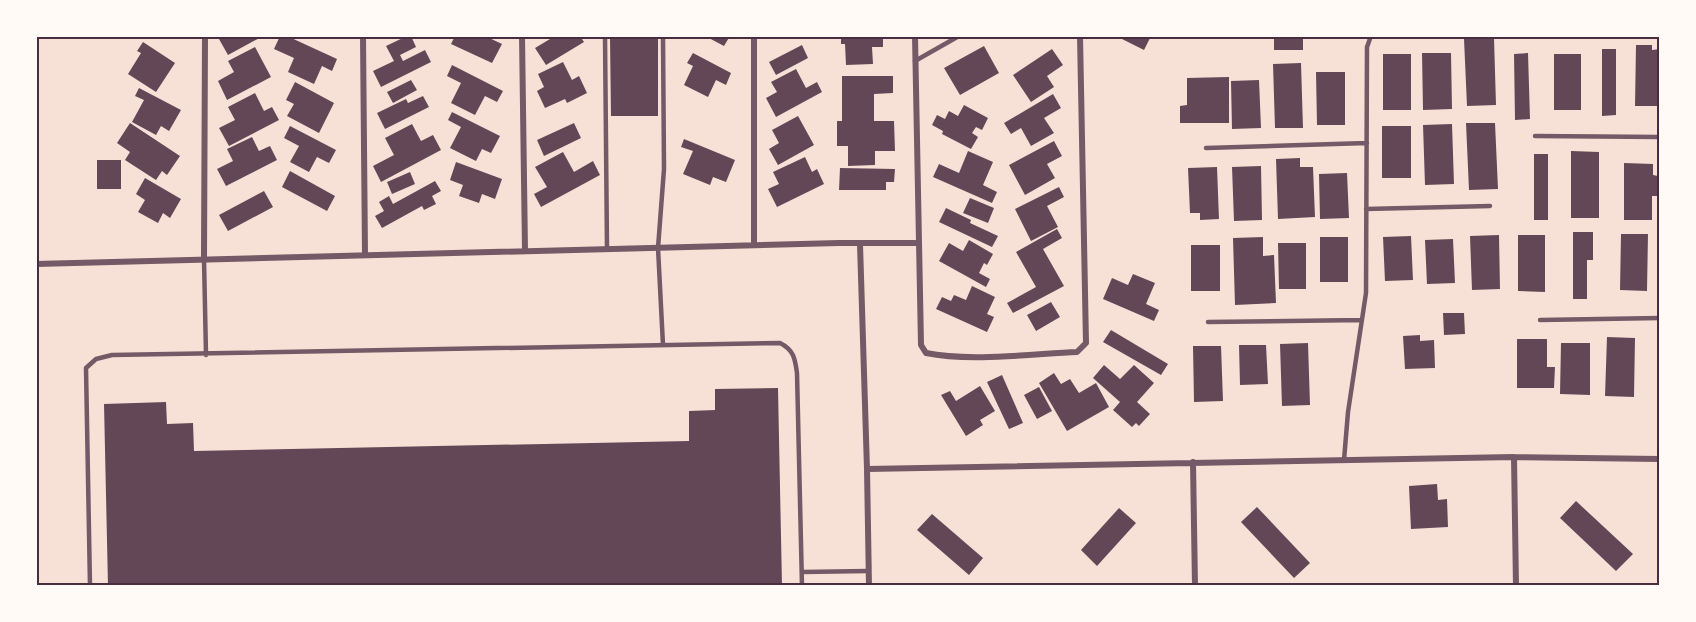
<svg xmlns="http://www.w3.org/2000/svg" width="1696" height="622" font-family="Ubuntu,sans-serif">
<style>
.building{fill:#644757}
.lines{fill:none;stroke-linecap:round;stroke-linejoin:round}
.service{stroke:#755966;stroke-width:4.5}
.minor{stroke:#755966;stroke-width:6}
.neatline{fill:none;stroke:#4a2c40;stroke-width:2}
</style>
<rect width="100%" height="100%" fill="#f7e1d7"/>
<path class="building" d="M224,36H263L228,55L219,39Z
M280,36H287L337,59L332,71L322,66L314,84L288,72L294,58L274,49Z
M407,36H411L416,47L400,55L403,61L425,50L431,62L381,87L373,71L394,61L386,46Z
M455,36H485L502,44L492,63L451,44Z
M555,36H564L565,38L569,36H580L584,42L546,65L535,48Z
M610,36H658V116H611Z
M705,36H730L724,46Z
M841,36H892V39H883V47H872L873,64L846,65L845,44H841Z
M1116,36H1147L1150,38L1144,50Z
M1274,36H1303V50H1274Z
M1494,38L1496,105L1467,106L1464,39Z
M143,42L175,63L156,92L128,74L141,53L137,51Z
M802,45L808,58L776,75L769,62Z
M1636,45H1652V50L1660,49V106H1635Z
M984,46L999,73L960,95L944,68Z
M255,47L271,77L227,100L218,81L234,72L228,61Z
M1052,49L1063,65L1047,76L1054,87L1031,102L1013,75Z
M1602,49H1616V115L1602,116Z
M693,53L731,73L726,85L716,80L708,97L684,85L693,66L687,63Z
M1422,53H1451L1452,109L1423,110Z
M1528,53L1530,119L1515,120L1514,54Z
M1383,54H1411V110H1383Z
M1554,54H1581V110H1554Z
M563,62L572,80L579,76L587,93L567,103L565,99L545,108L537,91L544,87L538,74Z
M1301,63L1303,128H1275L1273,64Z
M452,65L503,91L497,102L485,96L475,115L451,103L461,83L447,76Z
M796,69L806,88L817,82L822,92L776,117L766,98L777,92L771,82Z
M1316,72H1345V125H1317Z
M842,76H893V93L874,94V121H894L895,151H875V165L848,166V146H837V121H842Z
M1229,77V123H1180V106L1187,105V78Z
M411,80L417,90L393,103L387,92Z
M1259,80L1261,128L1232,129L1231,81Z
M295,82L334,103L319,133L287,116L294,104L286,100Z
M139,88L181,110L169,131L161,126L156,135L132,122L144,100L135,96Z
M255,93L264,111L272,107L279,120L229,146L219,128L235,120L228,107Z
M1053,94L1061,108L1044,118L1054,133L1031,146L1021,128L1011,134L1004,123Z
M423,96L429,107L385,129L377,113L406,99L408,103Z
M964,105L988,118L982,130L976,127L972,133L978,137L971,149L942,134L943,131L932,125L937,115L945,119L949,111L958,116Z
M452,112L500,136L491,153L482,149L476,161L450,148L461,127L448,120Z
M798,116L814,145L778,165L769,149L779,143L772,130Z
M130,123L180,156L167,175L162,171L156,180L125,160L130,152L117,143Z
M574,123L581,138L544,156L537,140Z
M1466,123H1495L1498,189L1469,190Z
M412,124L421,141L433,135L441,150L381,182L373,166L394,155L385,138Z
M1452,124L1454,184L1425,185L1423,125Z
M290,126L336,150L329,163L317,157L309,172L290,162L299,146L284,138Z
M1382,126H1411V178H1382Z
M252,137L259,151L270,146L277,160L226,186L217,169L233,161L227,149Z
M684,139L735,160L726,182L713,177L710,185L683,174L693,151L681,147Z
M1054,141L1062,156L1047,164L1055,178L1025,195L1009,165Z
M968,151L993,162L983,185L997,192L992,203L933,177L939,164L959,173Z
M1571,151L1599,152V218H1571Z
M563,152L574,172L593,161L600,175L541,207L534,194L547,187L535,167Z
M1534,154H1548V220H1534Z
M805,157L812,172L817,169L824,184L777,207L768,189L779,184L773,172Z
M1300,158V167H1313L1315,217L1278,219L1276,159Z
M97,160H121V189H97Z
M456,162L502,179L495,199L482,194L479,203L459,196L463,185L450,180Z
M1624,163L1653,164V175L1658,176V196H1652V220H1624Z
M1261,166L1262,220L1234,221L1232,167Z
M1217,167L1219,219L1200,220V213H1190L1188,168Z
M840,168L895,169L894,182H886V190H839Z
M290,171L335,196L327,211L282,187Z
M410,172L415,184L392,194L387,182Z
M1347,173L1349,218L1320,219L1319,174Z
M145,178L181,199L170,218L163,213L158,223L138,212L145,200L136,194Z
M435,181L441,191L432,196L436,204L424,210L422,206L382,228L375,216L384,211L379,202L389,196L393,204Z
M1059,187L1064,197L1047,206L1058,227L1031,241L1015,209Z
M264,191L273,207L228,231L219,215Z
M970,198L994,208L988,223L963,213Z
M946,208L971,220L970,223L998,236L992,247L939,222Z
M1057,229L1062,238L1043,249L1064,286L1013,313L1007,303L1036,287L1016,252Z
M1573,232H1593V260H1587V299H1573Z
M1621,234H1648L1647,291L1620,290Z
M1499,235L1500,289L1472,290L1470,236Z
M1518,235H1545V292L1518,291Z
M1411,236L1413,280L1385,281L1383,237Z
M1263,237V256L1274,255L1276,303L1235,305L1233,238Z
M1320,237H1348V282H1320Z
M1453,239L1455,283L1427,284L1425,240Z
M969,240L993,254L987,265L984,263L979,273L990,279L986,287L939,261L949,243L963,251Z
M1278,243H1306V289H1279Z
M1191,245H1220V291H1191Z
M1133,274L1155,283L1146,304L1159,310L1154,321L1103,299L1112,278L1128,285Z
M972,286L995,297L987,314L994,317L987,332L936,309L942,297L951,301L954,295L966,300Z
M1051,302L1060,317L1036,331L1027,315Z
M1443,313H1464L1465,334L1444,335Z
M1111,330L1168,364L1161,375L1103,342Z
M1420,335V341L1434,340L1435,368L1405,369L1403,336Z
M1607,337L1635,338L1634,397L1605,396Z
M1517,339H1547V367H1555L1554,388H1517Z
M1308,343L1310,405L1282,406L1280,344Z
M1561,343H1590V395L1560,394Z
M1239,345H1266L1268,384L1240,385Z
M1193,346H1221L1223,401L1194,402Z
M1104,365L1120,379L1134,365L1154,383L1137,402L1150,414L1139,426L1136,423L1132,427L1113,410L1120,402L1093,378Z
M1054,373L1061,384L1070,379L1079,393L1096,383L1109,407L1067,431L1039,383Z
M1002,375L1023,423L1009,429L987,382Z
M980,386L995,411L980,420L983,425L966,436L941,395L950,391L956,401Z
M1039,387L1052,411L1037,419L1024,395Z
M778,388L782,586H108L104,404L166,402L167,424L193,423L194,451L689,441V411L715,410V389Z
M1437,484L1438,500L1447,499L1448,527L1411,529L1409,486Z
M1576,501L1633,554L1616,571L1560,518Z
M1257,507L1310,563L1294,578L1241,522Z
M1119,508L1136,523L1097,566L1081,550Z
M932,514L983,558L969,575L917,530Z"/>
<g class="lines">
<path class="service" d="M605,36L607,249
M663,36L664,169L658,248L663,345
M915,61L959,36
M1535,136L1660,137
M1206,148L1367,143
M1366,209L1490,206
M204,259L206,355
M1540,320L1660,318
M1208,322L1362,320
M1344,460L1348,412L1366,293L1367,47L1371,36
M802,572L868,571
M90,586L86,368L96,359L112,355L780,343C794,350 795,359 797,373L802,586"/>
<path class="minor" d="M363,36L365,255
M522,36L525,251
M754,36V245
M915,36L921,345L926,353C969,362 1032,354 1077,352L1086,343L1080,36
M860,244L867,469L869,586
M204,259L205,36
M36,264L839,243H918
M1514,457L1516,586
M1193,462L1195,586
M867,469L1514,457L1660,459"/>
</g>
<rect width="1696" height="622" fill="none" stroke="#fffaf5" stroke-width="75"/>
<rect x="38" y="38" width="1620" height="546" class="neatline"/>
</svg>
